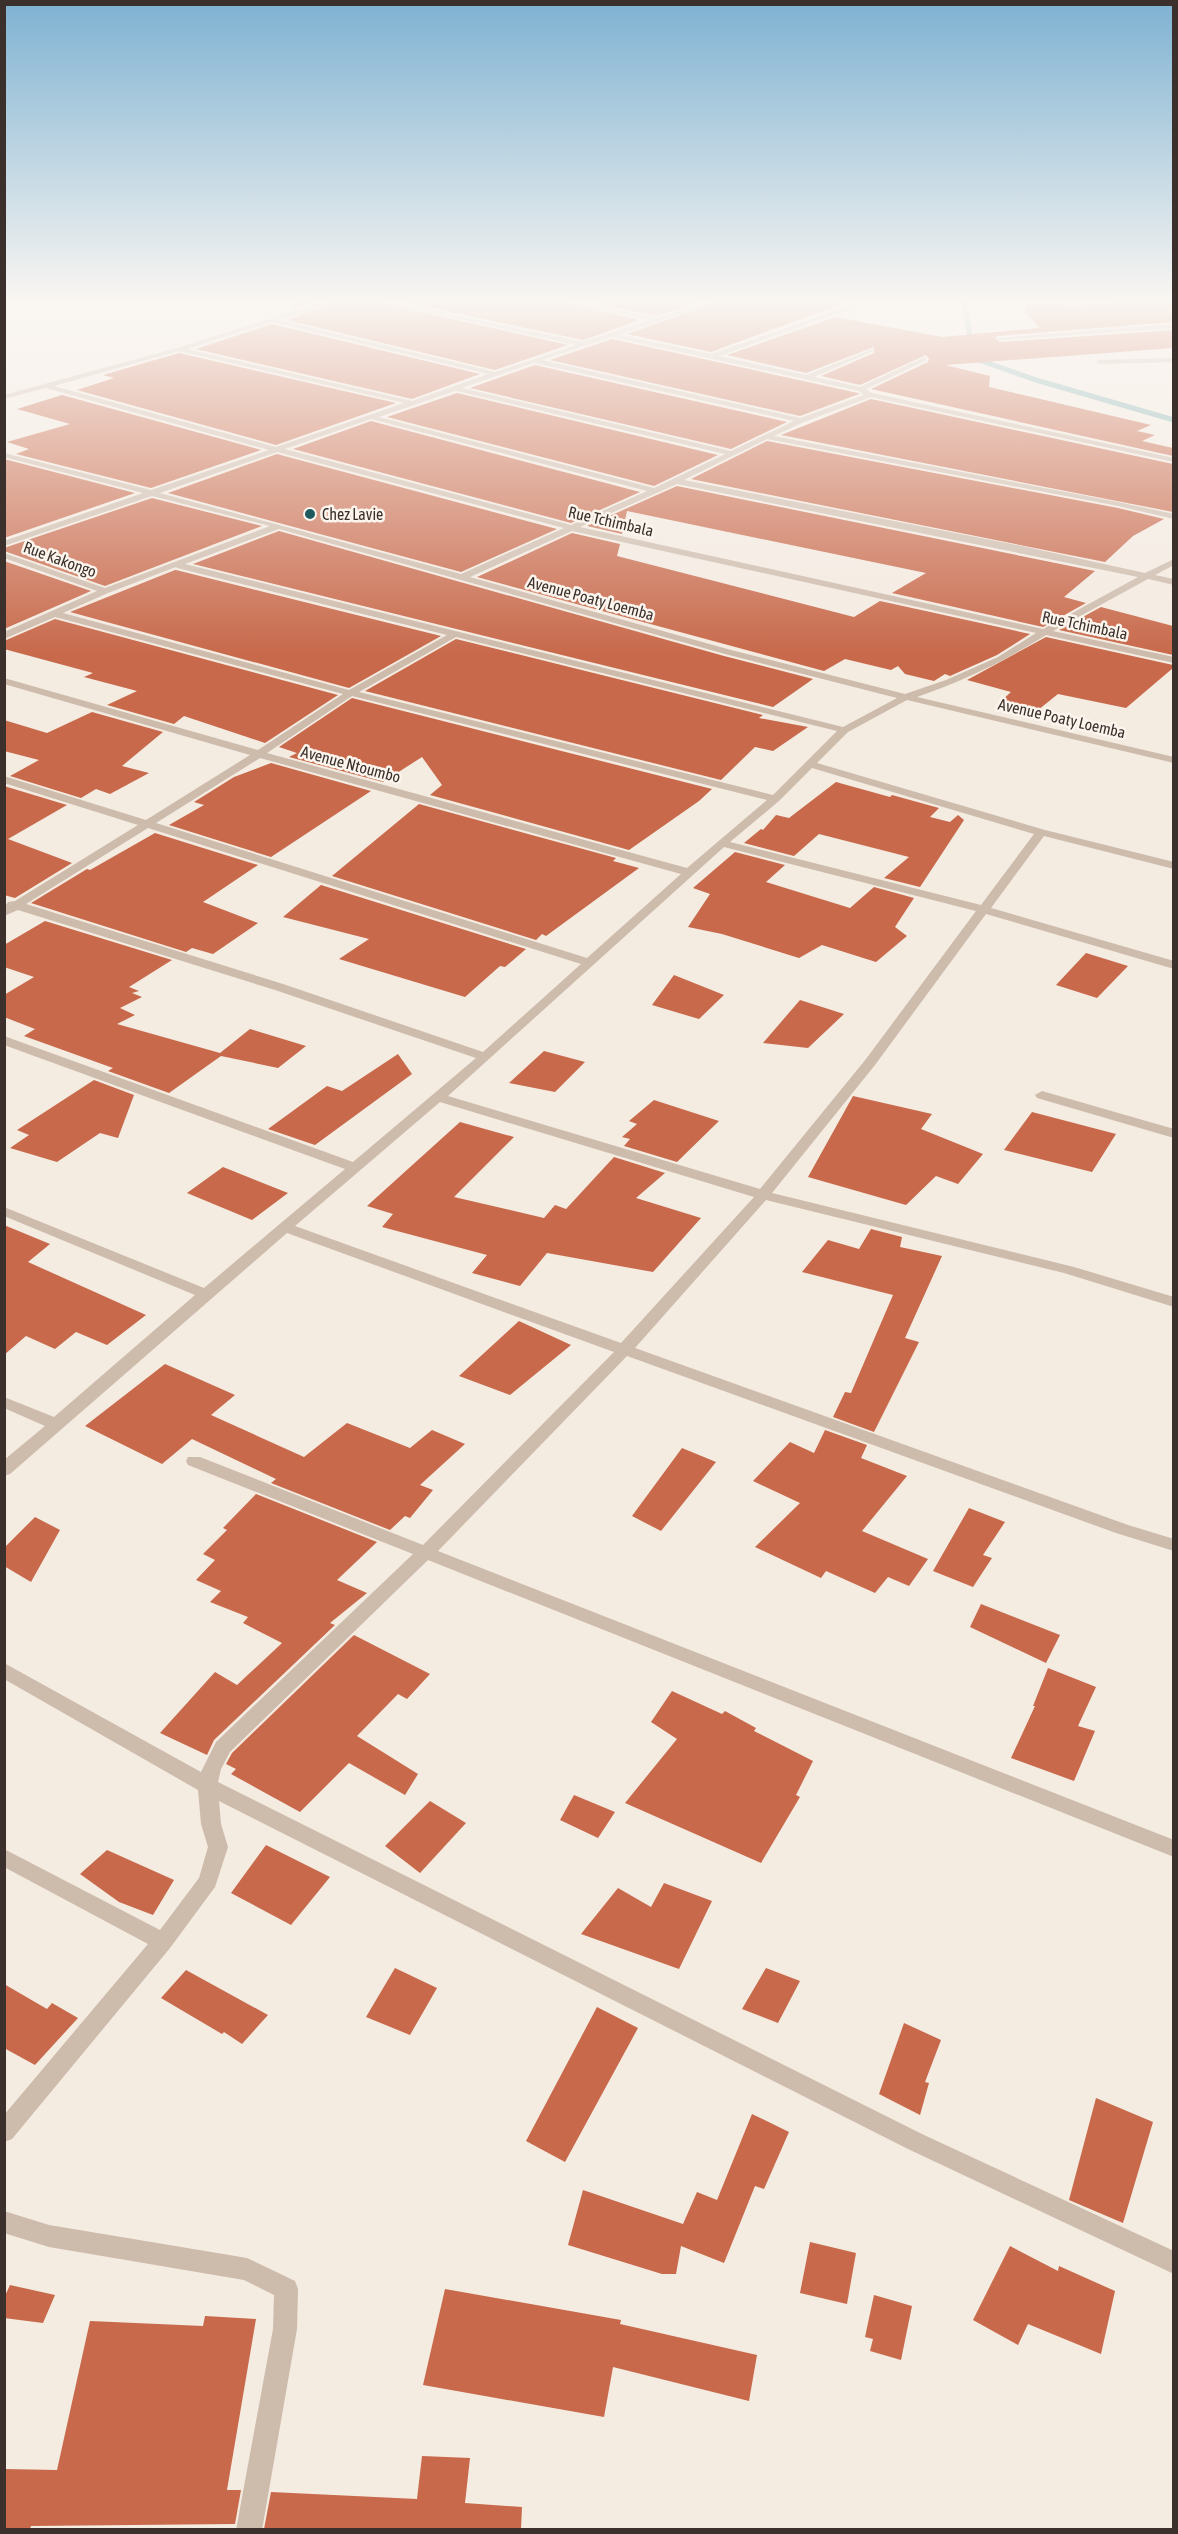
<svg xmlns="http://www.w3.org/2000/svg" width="1178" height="2534" font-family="'Asap Condensed',sans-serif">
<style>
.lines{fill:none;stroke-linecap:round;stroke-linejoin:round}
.stream{stroke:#7fb0b2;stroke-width:5}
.building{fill:#c8694b}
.street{fill:#cdbbac;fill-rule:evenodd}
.poi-dot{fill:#1f5a5e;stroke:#fbf5ee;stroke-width:2}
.labels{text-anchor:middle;stroke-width:5;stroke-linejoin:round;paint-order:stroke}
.far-poi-label{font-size:16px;fill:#3b302b;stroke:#fbf5ee;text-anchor:start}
.far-street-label{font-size:16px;fill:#3b302b;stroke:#fbf5ee}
</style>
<rect width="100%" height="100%" fill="#f4ebe1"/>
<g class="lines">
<path class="stream" d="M964,299L973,358L1036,380L1174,420"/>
</g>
<path class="building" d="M293,299H324L292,309Z
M344,299H364L568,345L495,370L287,320Z
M389,299H550L640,320L583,340Z
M575,299H707L656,316Z
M725,299H844L845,303L711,352L627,334Z
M1173,299V322L997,336L995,338L1000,342L1173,330V348L945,365L990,376L989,387L1151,425L1137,431L1155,435L1142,441L1173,448V456L871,389L928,362L929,359L926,355L860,385L821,376L874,353V347L806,373L727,355L835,317L942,337L1040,328L1024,310H1028L1023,304H1063L1066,307Z
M272,324L480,374L412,399L196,349Z
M612,339L858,393L859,394L800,416L550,360Z
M179,353L396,403L276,445L77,390L114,378L103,375Z
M535,365L787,422L731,449L470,388Z
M457,393L718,455L654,486L387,417Z
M62,395L261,450L151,488L16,454L29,449L7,442L70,424L17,409Z
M871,399L1173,464V512L781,435Z
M371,421L640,492L571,523L293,449Z
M767,441L1118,508L1164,519L1133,536L1105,562L691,479Z
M277,454L557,529L461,572L168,493Z
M4,459L135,493L4,538Z
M677,486L1095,571L1064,597L1086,603L1043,627L892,593L926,573L627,511L622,534L587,526Z
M152,498L262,526L105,586L4,551V548Z
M279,531L724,656L813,679L773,707L193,564Z
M572,533L620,544L617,556L854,617L880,601L1030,634L997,655L950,676L945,674L934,681L905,674L898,666L891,670L845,659L824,671L477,577Z
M4,561L91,591L4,629Z
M175,570H176L441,636L349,688L70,612Z
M1101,607L1173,626V655L1059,630Z
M55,619L338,695L265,743L184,716L174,724L107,705L137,691L84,677L93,673L4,649V641Z
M1046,637L1173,665V668L1126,708L1058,694L1038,710L1001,701L1011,692L967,680Z
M456,639L763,715L759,718L808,727L773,751L755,747L721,780L365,691Z
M352,698L712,789L699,801L629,850L430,795L442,785L422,757L383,782L289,757L297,753L279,747Z
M92,712L163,732L122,766L149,773L110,794L96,789L81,798L10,776L39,760L4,751V720L47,733Z
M271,763L371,791L271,857L169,825L204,805L194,802L234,777Z
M836,782L890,797L892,795L939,808L930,817L950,822L958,815L964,820L920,887L884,878L909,857L819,834L794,856L744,843L761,829L763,830L776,815L789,818Z
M4,786L67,805L8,839L72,863L15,898L4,895Z
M419,804L616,858L613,861L639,868L546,936L542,934L536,940L332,876Z
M155,833L258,865L203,902L258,923L213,954L192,948L186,952L31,903L87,869L90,870Z
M735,852L785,865L766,882L850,908L874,887L914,898L895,927L907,936L876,962L822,945L799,958L722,934L688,927L710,894L693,888Z
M321,885L526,949L505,967L500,966L465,997L339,959L369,939L283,917Z
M45,921L172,960L129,987L139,991L132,993L142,997L120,1008L135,1015L117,1024L220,1053L250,1029L306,1046L278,1068L221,1056L169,1093L108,1071L113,1068L24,1036L35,1029L4,1017V995L34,977L4,967V945Z
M1086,953L1128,966L1097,998L1056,985Z
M674,975L724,995L699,1019L652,1005Z
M800,1000L844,1014L808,1048L763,1043Z
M544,1051L585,1062L555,1092L509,1083Z
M398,1054L412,1074L315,1145L268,1129L327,1086L342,1091Z
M94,1080L134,1095L118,1138L100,1133L57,1162L10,1148L29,1135L17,1130Z
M853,1096L932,1114L921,1129L983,1154L958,1184L936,1176L906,1205L808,1177Z
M654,1100L719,1121L677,1162L624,1146L630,1139L622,1137L637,1124L629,1121Z
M1032,1112L1116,1134L1092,1172L1004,1150Z
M460,1122L514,1137L454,1197L544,1218L555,1205L566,1209L614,1157L665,1173L636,1198L701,1218L653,1272L547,1253L520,1286L472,1273L487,1255L382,1227L393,1214L367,1206Z
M223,1167L288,1193L252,1220L187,1193Z
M4,1225L50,1244L28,1262L146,1315L107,1345L76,1332L55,1349L26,1336L4,1355Z
M871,1229L902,1237L900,1247L942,1256L905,1338L919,1342L874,1432L833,1417L845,1392L851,1393L893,1295L802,1272L828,1240L859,1249Z
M519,1321L571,1345L510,1395L459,1376Z
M165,1364L235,1395L211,1415L304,1457L347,1423L410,1448L432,1430L465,1444L420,1485L433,1490L410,1518L405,1516L390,1530L271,1483L276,1479L192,1439L162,1464L85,1426Z
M825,1430L867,1445L861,1458L907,1476L862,1531L928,1559L909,1586L888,1577L875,1593L826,1571L821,1578L755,1547L800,1503L753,1481L790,1442L814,1453Z
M682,1448L716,1462L661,1531L632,1516Z
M256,1494L377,1542L337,1580L367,1593L330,1623L335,1625L214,1740L207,1755L160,1733L215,1672L237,1685L282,1643L243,1623L248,1617L210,1602L221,1591L196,1580L215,1560L203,1554L227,1530L223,1528Z
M969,1508L1005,1522L983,1555L992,1558L973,1587L933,1571Z
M35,1517L60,1530L31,1582L4,1566V1548Z
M981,1604L1060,1635L1046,1663L970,1627Z
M354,1635L430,1674L407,1699L398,1694L357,1736L418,1774L405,1795L349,1763L300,1812L231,1774L236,1769L226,1764L232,1753Z
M1048,1668L1096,1687L1078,1726L1095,1731L1074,1781L1011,1758L1035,1706H1033Z
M672,1691L722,1714L725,1711L756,1728L754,1731L813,1761L796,1795L800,1797L761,1863L625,1803L677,1739L651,1722Z
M574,1795L615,1812L598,1838L560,1820Z
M430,1801L466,1823L420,1873L385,1846Z
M266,1845L330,1877L291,1925L231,1893Z
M107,1850L174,1880L153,1915L119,1902L80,1874Z
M664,1883L712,1901L679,1969L581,1934L618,1888L651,1907Z
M395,1968L437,1988L410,2035L366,2017Z
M766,1968L800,1981L778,2023L742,2009Z
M186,1970L268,2015L242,2044L224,2032L222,2034L161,1998Z
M4,1984L47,2009L52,2003L78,2018L35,2065L4,2048Z
M597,2007L638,2028L565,2162L526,2141Z
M904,2023L941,2040L925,2082L929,2083L920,2115L879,2094Z
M1096,2098L1153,2122L1123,2223L1069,2200Z
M752,2114L789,2132L764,2189L755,2186L724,2263L681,2246L676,2274H662L568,2245L583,2190L683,2224L697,2192L717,2200Z
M810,2242L856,2253L847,2304L800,2293Z
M1010,2246L1058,2271L1059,2266L1115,2291L1101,2354L1028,2324L1018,2345L973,2320Z
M10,2285L55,2295L43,2323L4,2318V2298Z
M445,2289L621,2320L620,2324L757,2355L749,2401L613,2367L604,2417L423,2385Z
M874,2295L912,2306L901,2360L870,2351L873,2339L865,2337Z
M205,2316L256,2319L227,2490H241L235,2524L31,2526L30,2529H4V2469L57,2470L90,2321L203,2326Z
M422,2456L470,2458L465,2503L522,2507L521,2529H264L271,2492L417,2499Z"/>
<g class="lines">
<path class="street" d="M332,299H342L279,320L495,372L576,345L366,299H378L583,342L649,320L552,299H564L656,318L714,299H723L619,335L711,354L869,299H878L719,356L806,375L873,349V351L814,377L860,387L925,357L927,360L866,389L872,393L1174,458V462L871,397L804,422L774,436L1118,502L1174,514V519L1118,506L767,439L684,480L1022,546L1145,573L1174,559V565L1155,575L1174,579V585L1148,579L1053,631L1174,657V663L1046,635C1003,662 965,680 917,697L1174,757V763L907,700L848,732L817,763L1045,830L1174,862V869L1044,836L991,908L1174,961V969L986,914L875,1065L772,1193L1074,1267L1174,1297V1307L1064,1273L766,1200L635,1348L1128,1525L1174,1539V1551L1116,1533L627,1356L438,1551L1174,1840V1857L428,1560L230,1752L221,1769L218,1782L924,2135L1174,2251V2274L908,2149L219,1801L221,1824L228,1847L215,1887L170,1948L12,2139L4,2142V2115L148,1944L4,1867V1849L160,1930L199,1878L208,1847L201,1824L198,1790L4,1679V1663L201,1772L216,1742L413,1554L188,1465L186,1461L188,1457H200L423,1545L614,1352L287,1233L10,1474L4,1476V1460L45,1426L4,1408V1397L54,1417L195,1295L4,1216V1207L204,1288L345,1169L4,1045V1036L353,1162L476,1058L275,990L18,910L4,916V908L8,902L15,901L138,825L4,783V776L146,820L250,755L4,684V678L258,750L343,694L55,617L4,639V632L97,591L4,558V553L105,588L270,526L152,496L4,546V541L143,493L4,457V453L151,490L269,450L46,388L4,399V395L177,348ZM272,322L488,374L412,401L187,349ZM612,337L859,391L864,395L800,418L542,360ZM179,351L404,403L276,447L54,386ZM534,363H535L794,421L731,451L462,388ZM455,391H457L725,454L654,488L379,417ZM371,419L647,491L571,525L285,449ZM277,452L564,528L461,574L160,493ZM677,484L1138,577L1043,629L580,527ZM279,529L725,654L897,698L843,727L185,564ZM572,531L1036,633L998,657L946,680L905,694L731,650L470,577ZM176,567L177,568L447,635L349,690L63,613L108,593ZM456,637L837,731L773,795L359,692ZM352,696L767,800L687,868L267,753ZM260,758L681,874L587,958L156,823ZM812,768L1034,834L981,905L730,842L779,801ZM148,828L581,964L483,1052L283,984L26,904ZM724,847L976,911L866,1059L760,1189L448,1096ZM440,1102L754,1197L621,1343L295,1226Z
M1051,299H1101L1054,302Z
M1174,324V328L1000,340L997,338Z
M1174,358V362L1099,364L1096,362L1099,360Z
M1042,1091L1174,1129V1138L1037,1098L1035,1095Z
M4,2211L49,2225L247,2258L295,2281L298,2289L297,2329L262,2530H236L273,2329L274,2295L244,2280L49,2247L4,2233Z"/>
</g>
<linearGradient id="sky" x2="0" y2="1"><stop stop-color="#7eb2d2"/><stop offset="0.46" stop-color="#faf6f2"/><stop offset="1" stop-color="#faf6f2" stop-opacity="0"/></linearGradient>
<rect width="1178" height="654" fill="url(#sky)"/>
<circle class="poi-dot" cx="310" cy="514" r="6"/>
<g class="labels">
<g class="far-poi-label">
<text x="322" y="520">Chez Lavie</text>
</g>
<g class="far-street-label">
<text transform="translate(611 521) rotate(13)" y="6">Rue Tchimbala</text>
<text transform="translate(60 559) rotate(20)" y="6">Rue Kakongo</text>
<text transform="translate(591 598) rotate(15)" y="6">Avenue Poaty Loemba</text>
<text transform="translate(1085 625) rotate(12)" y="6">Rue Tchimbala</text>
<text transform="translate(1062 718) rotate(13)" y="6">Avenue Poaty Loemba</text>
<text transform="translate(351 764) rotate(15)" y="6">Avenue Ntoumbo</text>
</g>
</g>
<rect width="1178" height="2534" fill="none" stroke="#3b302b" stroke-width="12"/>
</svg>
